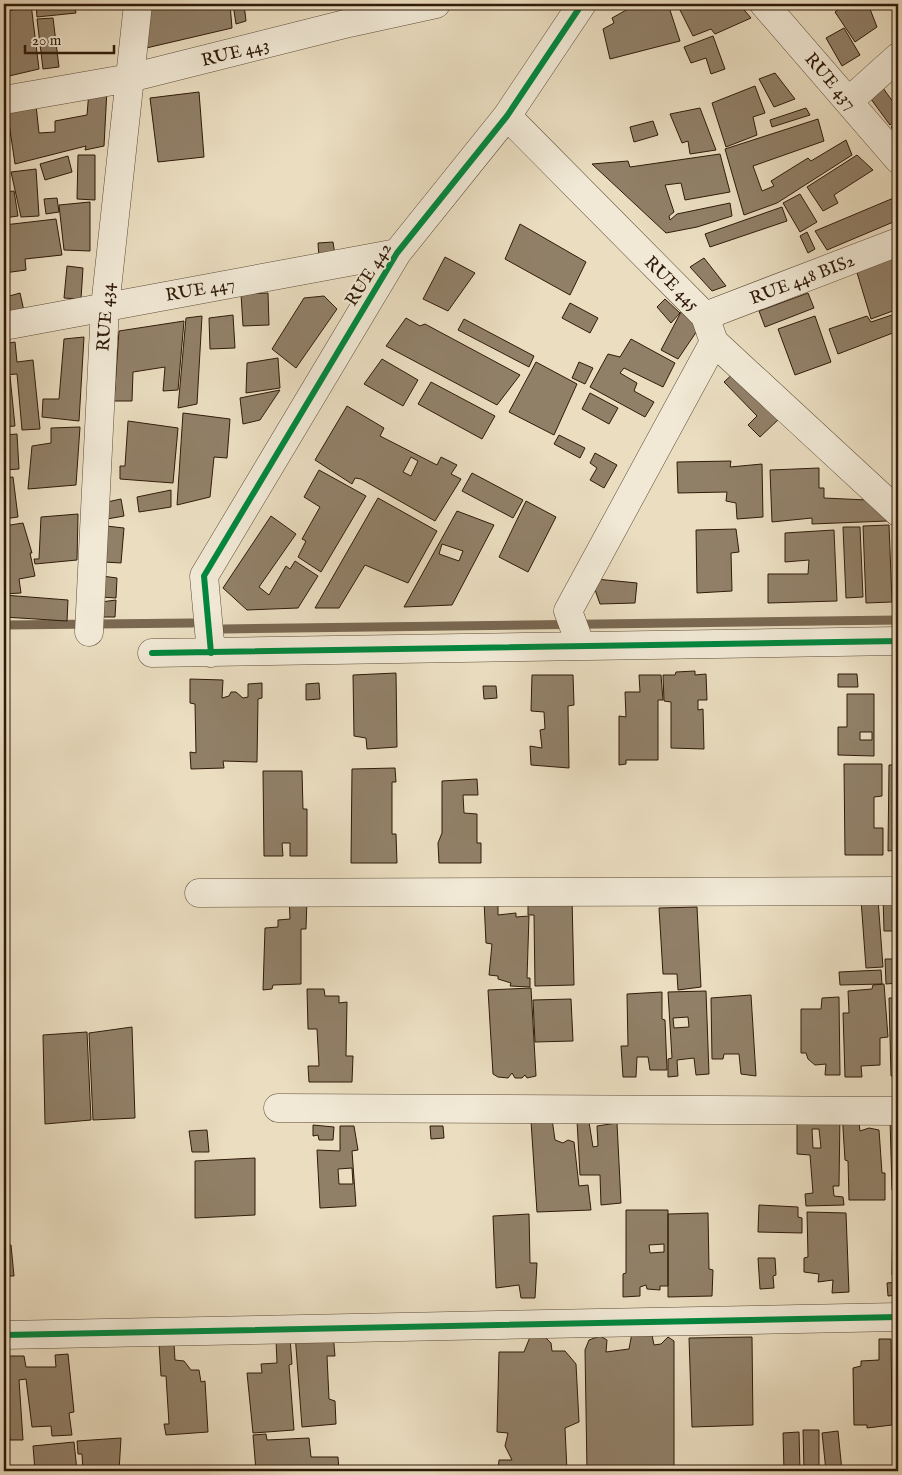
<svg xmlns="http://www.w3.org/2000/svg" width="902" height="1475" font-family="'IM FELL English',serif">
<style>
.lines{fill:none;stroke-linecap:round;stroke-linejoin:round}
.stream{stroke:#7a6852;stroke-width:9}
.building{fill:#918068;stroke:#301b09;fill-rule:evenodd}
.minor-casing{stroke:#5e4c37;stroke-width:29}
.minor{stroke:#f1e9d6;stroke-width:28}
.cycleway-casing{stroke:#f1e9d6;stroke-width:9}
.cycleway{stroke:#00873e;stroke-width:6}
.labels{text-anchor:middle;stroke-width:4;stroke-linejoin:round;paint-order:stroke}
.street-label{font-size:18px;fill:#301b09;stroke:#f1e9d6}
</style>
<rect width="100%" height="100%" fill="#eaddc0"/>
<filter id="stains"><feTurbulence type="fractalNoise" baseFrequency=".004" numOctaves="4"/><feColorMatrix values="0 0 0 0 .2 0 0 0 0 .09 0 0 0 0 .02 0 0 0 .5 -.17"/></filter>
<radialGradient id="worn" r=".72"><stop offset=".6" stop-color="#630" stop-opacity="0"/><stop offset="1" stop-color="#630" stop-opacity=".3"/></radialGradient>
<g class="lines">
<path class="stream" d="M4,625L192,623
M224,629L898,620"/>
</g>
<path class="building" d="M31,4L39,69L9,76L5,26H9L6,12Z
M36,4H74L76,13L37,17Z
M147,4H230L232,28L142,49Z
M233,4H244L246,21L236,24Z
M637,4H674L669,7L680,41L610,59L603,29L614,23L612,18Z
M677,4H739L751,18L715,34L711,29L693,36Z
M838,4H868L877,27L855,42L835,12L840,8Z
M53,18L59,67L43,69L37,19Z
M844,28L860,55L842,66L826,38Z
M713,36L725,69L711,74L706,58L691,63L684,47Z
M775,73L795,99L774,107L759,79Z
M878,81L898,109V119L890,125L865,91Z
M755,86L765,113L753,117L757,135L726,147L712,103Z
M107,89L104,146L85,150L86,146L15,164L7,110L36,105L39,133L55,132V121L87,115L89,91Z
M199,92L204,157L158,162L150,98Z
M700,108L716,150L690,154L688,141L682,143L670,114Z
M806,108L810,115L772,127L770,120Z
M818,119L824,141L753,166L762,191L774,186L771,181L808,158L811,161L846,140L852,155L777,203L744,215L725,149Z
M898,120V135L891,127Z
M653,121L658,135L634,142L630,127Z
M4,139L8,171H4Z
M720,154L730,192L685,200L681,183L665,185L674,212L669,216L670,220L677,214L730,203L732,216L697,227L666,233L592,164L628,161L630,167Z
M78,155H95V200L77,199Z
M857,155L873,170L834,195L838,203L823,211L807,187Z
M68,156L72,172L45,180L40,164Z
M36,169L39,216L21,217L11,172Z
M14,191L18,216L4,218V192Z
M800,194L817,222L800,232L783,203Z
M896,197L898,199V220L827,250L815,231Z
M57,198L59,212L46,214L44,199Z
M90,202V251L64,250L59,205Z
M782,207L787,221L710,247L705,234Z
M56,219L62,255L25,259L26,270L4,273V225Z
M520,224L586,262L570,295L505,259Z
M807,232L815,249L808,253L800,236Z
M333,242L335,255L319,258L318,243Z
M898,256V309L871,319L855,266Z
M445,257L475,273L448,311L423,299Z
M704,258L726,286L712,291L690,267Z
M67,266L83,268L81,299L64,298Z
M4,286L6,297L20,293L24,311L4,315Z
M268,293L269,325L243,326L241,294Z
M808,293L814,308L765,327L759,311Z
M324,296L337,309L296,368L272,349L304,298Z
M665,299L680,313L671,323L657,307Z
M570,303L598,318L590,333L562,318Z
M681,312L699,328L678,359L661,350Z
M898,313V331L838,354L829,329L867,316L871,322Z
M233,315L235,348L210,349L209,318Z
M202,316L197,404L178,408L186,318Z
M815,316L831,362L795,375L778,329Z
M406,318L420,326L425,324L520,375L497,405L386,346Z
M464,319L534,356L529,367L458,330Z
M184,321L178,390L163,391L165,367L133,372L132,401H114L119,331Z
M84,337L79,421L42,417L43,399H59L64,339Z
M631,339L675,363L663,387L624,368L620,373L637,383L634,391L654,402L645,417L590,387L608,354L620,357Z
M15,342L17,362L33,360L40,429L22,430L17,374L4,375V344Z
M278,358L280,388L246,393L247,363Z
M382,359L418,380L403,406L364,384Z
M536,362L577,384L554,435L509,412Z
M579,362L593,368L585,384L572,378Z
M736,371L781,417L760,437L748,425L757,416L724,382Z
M10,376L15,426L4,427V377Z
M431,382L495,416L482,439L418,404Z
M280,390L260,420L243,424L240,398Z
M590,393L618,408L609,424L582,409Z
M347,406L384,428L380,436L437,465L441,457L457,465L451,474L461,479L435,521L361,479L355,478L352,484L315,460ZM411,457L418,461L411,476L403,472Z
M183,413L230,419L227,458L214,457L210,497L177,505Z
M128,421L178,428L173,483L120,479V466H125Z
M80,427L76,485L28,489L32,446L51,443V428Z
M17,434L19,469L4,470V435Z
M559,435L585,448L580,458L554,444Z
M595,453L617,465L604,488L590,480L597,468L590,463Z
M731,461L730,467L762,464L763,517L737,519L736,503L726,501L727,492L678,493L677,462Z
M819,468V488H824V498L867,500L887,521L812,524V518L772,522L770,470Z
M319,470L366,496L321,572L298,557L306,541L302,539L320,507L304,497Z
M472,473L523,500L513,518L462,491Z
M13,477L18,517L4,519V478Z
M171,490V507L139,512L137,497Z
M378,498L437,531L408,583L365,565L339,608H315Z
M121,499L124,516L107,519V502Z
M526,501L556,517L528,572L499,557Z
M457,511L494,525L452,605L404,607ZM442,544L463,551L459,561L439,554Z
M78,514L77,560L35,564L34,559H39L41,517Z
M271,516L296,534L259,587L269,595L286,566L290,569L295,561L318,576L298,608L247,610L223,588Z
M23,523L32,553H30L35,576L19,579L21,593L4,594V526Z
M889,525L892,602L866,603L863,526Z
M106,526L124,528L121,563L104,562Z
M843,527H860L863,597L846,598Z
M736,529L739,552L731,553L732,591L697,593L696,530Z
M834,530L837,601L768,603V574H808L809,560L785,562V533Z
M895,569H898V603H896Z
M102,576L117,578L116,598L100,597Z
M596,579L637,583L635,603L600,604L593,584Z
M4,595L68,600L67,621L4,617Z
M116,600L115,617H100L101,602Z
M695,671V675L706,674L707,700H698V710L703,709L704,749L671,748V702L664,701L663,675H675L676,672Z
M396,673L397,747L367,749L366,738L354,736L353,675Z
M838,674H857L858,687H838Z
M532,675H573L574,705L568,706L569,768L531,765L530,746L542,748L540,730L545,729L544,712L531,711Z
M639,675H661L663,700H658V760H626V764L619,765V716L626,717L625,692H640Z
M190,679L223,680L222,698L229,696L231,692H236L243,698L248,697V684L262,683V698L258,699L257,762L223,761L224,768L191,769L190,752L196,753L195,704L190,703Z
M319,683L320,699L306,700V684Z
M483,686H496L497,698L484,699Z
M847,694H874V756L838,755V727H847ZM860,732H872V740H860Z
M844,764H882V796L874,797V828H883V855H845Z
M889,765H898V850L888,851Z
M395,768L396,782H392V834H396L397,863H351L352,769Z
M263,771H302L303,809H307V856H290V843H282L283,856H264Z
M477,779L478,795H463L464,813L477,814V843H481V863H439L438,843L442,833V781Z
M898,895V931H884L883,896Z
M289,897L307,899L306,929H301V984L273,985L272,989L263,990L265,928L278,927V920L290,919Z
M572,898L574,985L535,986L534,915H528V899Z
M878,899L883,967L866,968L861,900Z
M484,901H498V915L516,913V917L529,916L527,978H530V987L510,986L511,983L498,979V976L489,975L492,944L486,943Z
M697,907L701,987L678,990L677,974H663L659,908Z
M885,959H898V983L886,984Z
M881,970L882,984L840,985L839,972Z
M884,984L888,1037L880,1038V1065L861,1066L862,1077H845L843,1013H849L848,991L872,989L873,985Z
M531,988L536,1076L527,1078L525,1075L522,1078H515L512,1073L508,1078L498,1077L493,1074L488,990Z
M307,989H324L325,996H339V1003L347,1002L346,1056H353L352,1082H309L308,1066H319L317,1029H308Z
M706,991L709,1074L696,1075L694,1058L677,1060L678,1076L668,1077V1059L672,1058L668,992ZM688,1017L689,1027L674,1028L673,1018Z
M662,992V1019L665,1020L667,1070H650L648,1057H637L636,1077H623L621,1046H628L627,994Z
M751,995L756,1076L741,1074L739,1054H724L723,1059H712L711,998Z
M839,997L840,1075H825L826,1064L815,1065L808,1059L806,1053H801V1009H821L822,998Z
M889,998H898V1076H891Z
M571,999L573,1041L535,1042L533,1000Z
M132,1027L135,1118L93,1120L89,1033Z
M87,1032L91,1120L45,1124L43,1035Z
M842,1112L858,1113L860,1131L869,1128L879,1130L882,1173H885V1200H849L848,1161L845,1160Z
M840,1113L839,1186H833L834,1196L843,1197L844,1205L806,1206L805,1194L813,1193L810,1155L797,1154V1114ZM812,1129H819L821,1148H813Z
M552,1119L555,1140L563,1143L568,1140L574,1142L579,1186L588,1185L591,1210L537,1212L531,1121Z
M890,1119H898V1190H892Z
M577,1121L589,1122L593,1147L598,1146L597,1126L617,1123L621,1203L601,1205L600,1175H580Z
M313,1125L334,1127L333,1140H319L318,1135L313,1136Z
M340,1126H354L358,1150L352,1151L356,1206L320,1208L317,1150L340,1151ZM352,1168L353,1184H339L338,1169Z
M430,1126H443L444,1138L431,1139Z
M207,1130L209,1152H192L189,1131Z
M255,1158V1215L195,1218V1161Z
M759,1205L798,1207V1217L802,1218V1233L758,1232Z
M626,1210H668V1286H660V1290L647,1289L646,1285L640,1287V1296L623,1297V1274L626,1273ZM664,1244V1252L650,1253L649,1245Z
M807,1212L846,1213L849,1292L832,1293L833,1280L818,1282L819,1274L804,1272V1258L808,1257Z
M708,1213L709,1269L713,1270L712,1296L668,1297V1214Z
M898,1213V1275H892L893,1214Z
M529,1214L530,1263H537L535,1298H521L519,1285L496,1288L493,1216Z
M4,1245H11L14,1276H4Z
M758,1258H775L776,1275L773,1276L774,1288L760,1289Z
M898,1282V1295L888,1296L887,1283Z
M333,1333L335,1356H327L329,1399L335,1401L336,1424L302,1427L295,1334Z
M632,1333L652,1335L654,1345L661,1344L668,1337L674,1341V1471H587L585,1350L589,1340L600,1336L607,1340L606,1352L629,1349Z
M530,1337H545L551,1343L552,1351H565L576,1364L579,1422L565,1428L567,1471H498L499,1460H512L505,1446L508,1433L497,1432L499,1352H524Z
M752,1337L753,1425L692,1427L689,1338Z
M290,1338L292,1364L289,1365L294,1430L253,1433L247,1373H262L261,1364L277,1363L276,1340Z
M879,1339H891L892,1425L867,1428V1425H854L853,1368L861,1366V1361L879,1360Z
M159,1344H174L175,1360L184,1361L191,1370H199L201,1382L205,1381L208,1432L166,1435L164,1424H169L166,1376H161Z
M68,1354L74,1412L69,1413L72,1435L52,1436L51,1426L32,1427L26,1379L19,1380L23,1440H10L8,1424L4,1425V1356H24L26,1367H56L55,1355Z
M803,1430H819V1471H804Z
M838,1431L842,1471H826L822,1433Z
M799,1432L800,1471H784L783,1433Z
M266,1434L267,1440L309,1438L311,1457H338L339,1471H256L253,1435Z
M121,1438L119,1471H83L82,1454H78L77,1441Z
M74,1442L77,1471H35L33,1446Z"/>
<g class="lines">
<defs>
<path id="minor" d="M764,4L898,159
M4,100L130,78L349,23L436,4
M849,101L898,57
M507,116L705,316L714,342L898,512
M705,316L898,242
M4,326L397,253
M89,632L105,307L138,4
M581,646L568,611L714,342
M152,653L898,641
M211,653L204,576L397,253L507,116L582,4
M199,893L898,891
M278,1108L898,1111
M4,1335L898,1317"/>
</defs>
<use href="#minor" class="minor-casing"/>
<use href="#minor" class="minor"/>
<defs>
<path id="cycleway" d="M152,653L898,641
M211,653L204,576L397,253L507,116L582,4
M4,1335L898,1317"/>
</defs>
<use href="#cycleway" class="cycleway-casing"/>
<use href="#cycleway" class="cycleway"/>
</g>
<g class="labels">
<g class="street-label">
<text transform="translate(235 52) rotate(-14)" y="6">RUE 443</text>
<text transform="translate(831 81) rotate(49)" y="6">RUE 437</text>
<text transform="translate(368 274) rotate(-58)" y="6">RUE 442</text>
<text transform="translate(802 279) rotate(-21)" y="6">RUE 448 BIS2</text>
<text transform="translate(672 283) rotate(45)" y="6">RUE 445</text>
<text transform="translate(200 289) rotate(-10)" y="6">RUE 447</text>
<text transform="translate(105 317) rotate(-86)" y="6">RUE 434</text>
</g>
</g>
<rect width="902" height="1475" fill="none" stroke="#eaddc0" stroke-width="20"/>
<rect x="5" y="5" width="892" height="1465" fill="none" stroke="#301b09" stroke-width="2.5"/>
<rect x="10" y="10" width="882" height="1455" fill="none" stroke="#301b09"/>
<path d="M25 45v8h89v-8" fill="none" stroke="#301b09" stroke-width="2.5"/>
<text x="32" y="45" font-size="15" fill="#301b09" stroke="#f1e9d6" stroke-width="4" paint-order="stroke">20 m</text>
<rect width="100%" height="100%" filter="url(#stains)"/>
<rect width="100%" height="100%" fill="url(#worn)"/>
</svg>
